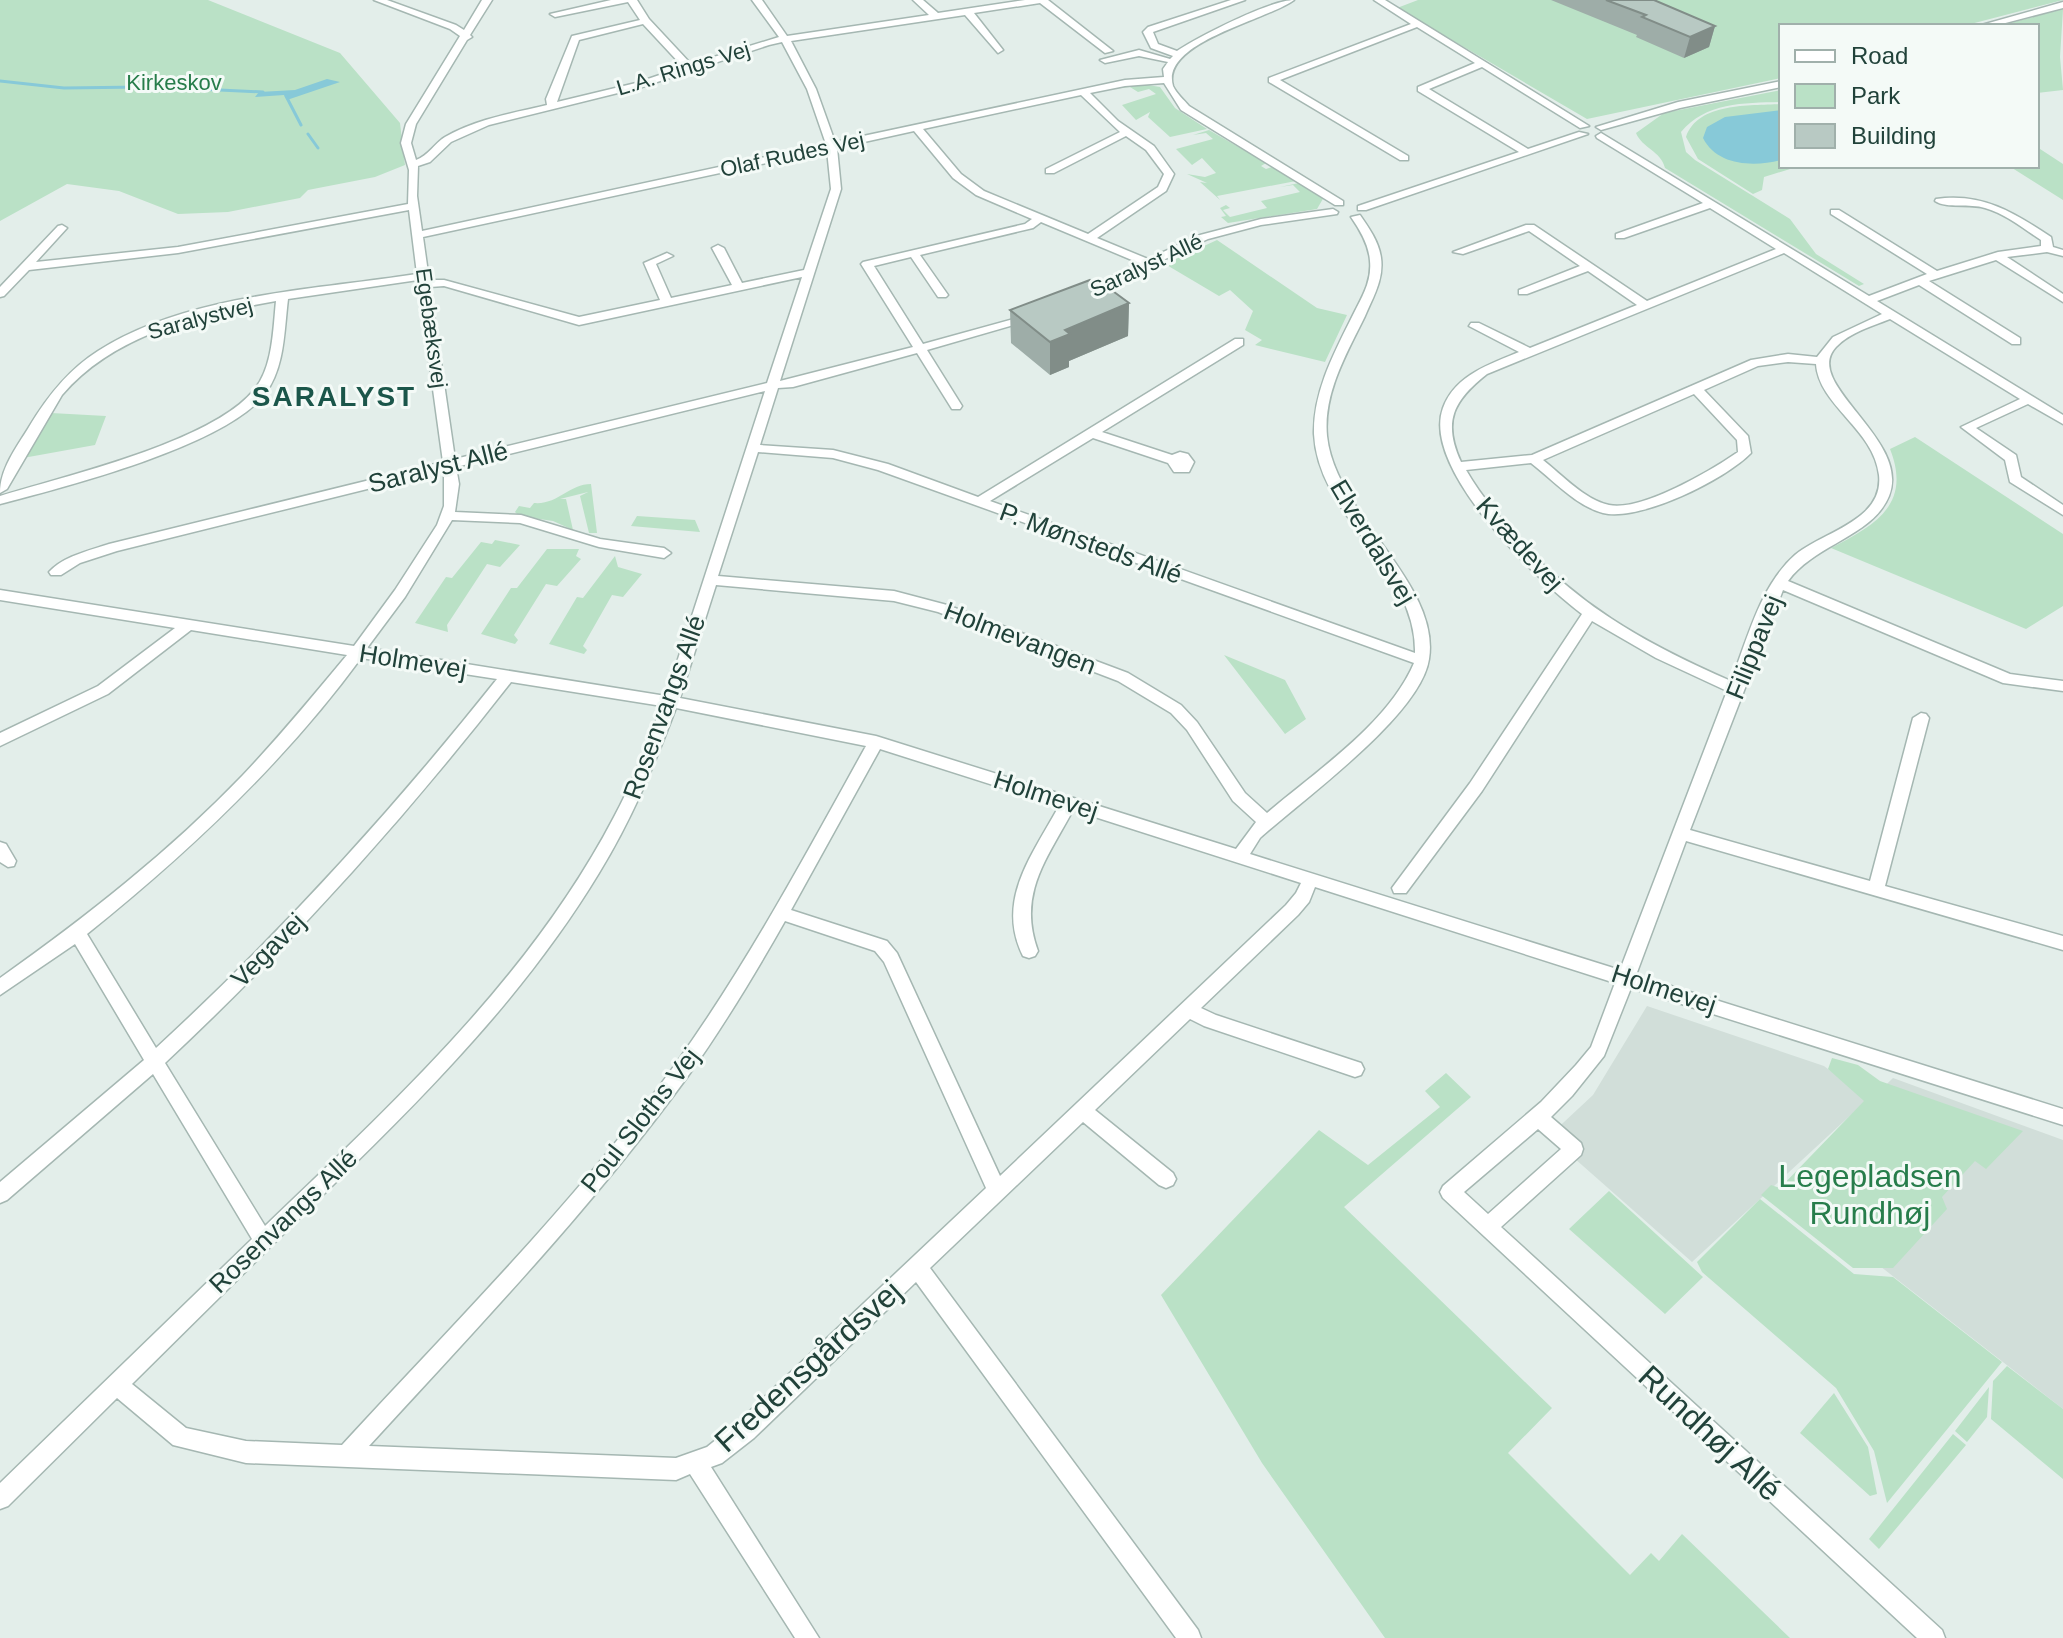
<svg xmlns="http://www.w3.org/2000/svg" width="2063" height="1638" font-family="Helvetica,sans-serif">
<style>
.built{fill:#d1ded9}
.green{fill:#bae1c6}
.water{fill:#87c9d8}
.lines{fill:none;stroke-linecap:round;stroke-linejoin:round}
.stream{stroke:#87c9d8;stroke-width:3}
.minor-casing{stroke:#a5b7b2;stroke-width:3}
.minor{fill:#fff;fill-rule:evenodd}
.wall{fill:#9eada8}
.shaded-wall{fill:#818d88}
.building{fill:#b8c9c3;stroke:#818d88;stroke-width:2}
.labels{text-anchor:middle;stroke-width:6;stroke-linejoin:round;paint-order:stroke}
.far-street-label{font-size:22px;fill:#21423a;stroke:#f4faf7}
.far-park-label{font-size:22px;fill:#277d4b;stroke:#f4faf7}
.street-label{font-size:26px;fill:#21423a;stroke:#f4faf7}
.far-district-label{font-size:28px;font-weight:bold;letter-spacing:2px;fill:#1b564a;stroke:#f4faf7}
.near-park-label{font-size:32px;fill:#277d4b;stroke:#f4faf7}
.near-street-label{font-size:32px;fill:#21423a;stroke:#f4faf7}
</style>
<rect width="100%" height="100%" fill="#e3eeea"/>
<path class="built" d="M1647,1006L1824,1066L1868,1099L1692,1262L1549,1136L1593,1095Z
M1893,1078L2063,1140V1409L1780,1188Z"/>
<path class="green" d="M0,0H208L340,53L400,123L405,165L375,177L308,190L300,198L228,212L178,214L119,191L67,184L0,221Z
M1418,0H2063L1963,26H1781V78L1587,119L1397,8Z
M2063,9L2060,57L2063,90L2037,93V26H1999Z
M1142,84L1160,87L1175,108L1207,129L1170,137L1148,117L1150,112L1136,120L1122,105L1156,94L1149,89L1138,92L1130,87L1113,89Z
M1781,90V102C1744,103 1706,102 1681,132L1686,152L1695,160L1790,219L1816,254L1864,284L1859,286L1665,168C1661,151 1642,148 1636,133L1664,113Z
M1781,104V166H1800L1764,177L1762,190L1753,194L1698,159L1686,137C1698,102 1751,106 1781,104Z
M1209,130L1266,163L1261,166L1266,169L1272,167L1296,181L1217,196L1220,200L1200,182L1207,183L1187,174L1205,177L1216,173L1202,158L1192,165L1176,149L1213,139L1206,133L1193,135Z
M2037,147L2063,164V200L2009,166H2037Z
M1299,183L1324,197L1317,209L1228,223L1221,217L1226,216L1220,208L1226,205L1230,208L1223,210L1230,217L1267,208L1261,201L1300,192L1293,185L1280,187Z
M1217,240L1317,308L1347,315L1325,362L1255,345L1262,340L1245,330L1253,311L1230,290L1219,296L1165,264Z
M51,413L106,416L95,445L23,458Z
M1915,437L2063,534V606L2026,629L1831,548C1875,525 1912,505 1890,449Z
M591,484L597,533H589L580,496L588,492L560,499H566L573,530L553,521L519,516L515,512L519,506L530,508L534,503C558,505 569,484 591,484Z
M637,516L695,520L700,532L631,526Z
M495,540L520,545L500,567L487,564L447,625L448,632L415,623L446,577L452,578L481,542L492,544Z
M547,549H579L576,556L581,559L557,586L546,584L514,635L518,640L515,644L481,634L511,588H517Z
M615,556L618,567L642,574L623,597L612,595L583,646L587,650L584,654L549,644L577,597L583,598Z
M1224,655L1285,680L1306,719L1285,734Z
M1832,1058L1858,1065L1880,1081L2023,1131L1986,1169L1975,1161L1942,1197L1947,1209L1893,1268H1853L1761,1195L1771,1185L1780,1188L1864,1101L1828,1069Z
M1446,1073L1471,1097L1344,1207L1552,1408L1508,1453L1630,1575L1651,1553L1659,1561L1682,1534L1790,1638H1385L1262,1463L1161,1295L1319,1130L1368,1165L1440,1107L1425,1091Z
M1609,1191L1703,1277L1665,1314L1569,1229Z
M1760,1199L1854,1274L1893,1277L2002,1362L1887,1503L1874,1451L1836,1388L1702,1272L1697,1262Z
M2007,1366L2063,1409V1479L1991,1419L1993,1381Z
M1989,1387L1987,1417L1967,1442L1955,1431Z
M1834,1393L1868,1447L1877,1494L1870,1496L1800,1433Z
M1953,1434L1966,1445L1879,1549L1869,1539Z"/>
<path class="water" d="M327,79L340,82L287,100L284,95L255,97L259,92L295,90Z
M1781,110V160C1754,167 1717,166 1703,138L1707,127L1725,117Z"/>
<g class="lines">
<path class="stream" d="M0,81L64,88L142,87
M157,87L263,92
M286,96L301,125
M308,134L318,148"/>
<defs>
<path id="minor" d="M374,0H387L456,25L464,30L482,0H492L470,35L472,37L467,40L416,124L411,143L416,160C428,156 435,143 445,137C476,119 513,113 547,105L546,99L572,36L640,20L628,2L555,17L550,14L611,0H637L649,19L691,64L779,37L752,0H762L787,36L929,15L913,0H923L938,13L1025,0H1048L1113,51L1105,53L1040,3L974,13L1003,50L998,53L965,15L791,41L816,89L835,142L1125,80L1164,77L1163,69L1168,62L1139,56L1105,63L1100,60L1139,50L1170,59L1173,56L1151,48L1143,32L1148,27L1231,0H1245L1153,32L1158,44L1177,51C1198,37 1270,0 1294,0C1268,20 1160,42 1173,86C1176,93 1184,100 1189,106L1343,201V205H1335L1181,110L1164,83L1125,86L1090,93L1118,121L1154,146L1174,174L1166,191L1097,238L1148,259L1200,235L1261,219L1333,209L1338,212L1337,214L1261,225L1208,239L1082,298L1078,297V293L1139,263L1041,222L1033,228L920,255L948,295L946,297H938L911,257L874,266L923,344L1032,314L1038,318L927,350L962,406L960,409H952L917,353L793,387L778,388L760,445L833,450L888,464L978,497L1235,339H1243V345L1102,432L1172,455L1180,452L1188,454L1194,462L1189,472H1174L1168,463L1093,438L990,501L1415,653C1417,568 1318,518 1314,434C1313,391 1335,351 1354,313C1362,297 1372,281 1370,261C1369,245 1360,230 1351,217L1360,215C1369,228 1379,242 1381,258C1384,279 1373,297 1365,316C1347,353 1323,393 1327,436C1335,515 1441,583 1429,659C1421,715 1302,800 1260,838L1250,854L1620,970L1727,691L1656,658L1592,621L1482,791L1406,893H1394L1392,888L1470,783L1582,614C1535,579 1421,468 1443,408C1455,375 1490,364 1519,352L1469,326L1471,323H1479L1530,348L1637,305L1588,271L1527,294H1519V290L1580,266L1529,231L1463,254L1453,252L1526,225H1534L1647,301L1776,249L1710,208L1624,238H1616V234L1703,203L1597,138L1596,136L1601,133L1869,296L1927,274L1831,214V210H1839L1937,271L1998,252L2041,246V240C2024,229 2006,214 1985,208C1970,203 1947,209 1935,201L1936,199C1982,192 2015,213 2051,237L2053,247L2063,250V256L2047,252L2007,257L2063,294V302L1996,260L1929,281L2020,338V344H2012L1919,285L1877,301L2063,415V424L2028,404L1976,428L2016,455L2021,477L2063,505V515L2010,482L2005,460L1961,427L2020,399L1890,319C1873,326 1850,332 1836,347C1801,384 1912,439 1889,496C1873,536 1815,544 1788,581L2010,674L2063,681V691L2003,683L1783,590L1690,830L1870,881L1913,718L1921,713L1926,714L1929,718L1885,886L2063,936V950L1686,841L1636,975L2063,1109V1125L1631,988L1604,1056L1572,1096L1551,1117L1581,1143L1583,1149L1581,1155L1501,1227L1942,1630L1945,1638H1917L1443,1198L1440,1192L1443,1186L1541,1102L1576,1065L1591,1047L1615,983L1315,887L1309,902L1298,915L1201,1008L1216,1015L1361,1063L1364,1069L1361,1075L1355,1077L1204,1026L1190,1019L1095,1110L1173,1173L1176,1179L1173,1185L1166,1188L1159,1185L1083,1122L930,1268L1198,1630L1201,1638H1176L916,1282L754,1438L722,1463L711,1467L819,1638H795L690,1474L676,1480L246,1463L173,1445L117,1398L8,1506L0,1509V1483L252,1239L153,1074L7,1200L0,1203V1182L144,1060L75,944L0,995V978C86,917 169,852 243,775C279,737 313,696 347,655L191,630L108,694L0,746V733L98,686L175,628L0,600V590L354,646L395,590L437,525L444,506V470L117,551L80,563L61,575H51L49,572C64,556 88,551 109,544L443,462L418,280L288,299C284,331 285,367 265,394C225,446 65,487 0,504V496C65,476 212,442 254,390C273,367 273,330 276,301C199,315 115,333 62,395L7,489L0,493C0,469 16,448 29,427C47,397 68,370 98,351C187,294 315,290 417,274L409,210L178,253L29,270L4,296L0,297V287L58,226L62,225L67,228L36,262L178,247L408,204L409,170L401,143L406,124L460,36L450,29ZM643,24L683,67L636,83L557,102L579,40ZM782,42L807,89L826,144L422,231L417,196L418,166L430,162L451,142L489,125L642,87L769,45ZM1081,95L1120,132L1046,169V173H1054L1126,136L1146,150L1164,174L1158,187L1088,234L984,191L961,174L923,129ZM914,131L953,178L976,195L1032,219L1025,224L863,262L861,264L913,347L780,381L841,189L837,148ZM827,150L831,189L804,270L742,283L724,248L718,245L712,248L732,285L671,298L656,264L673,256L667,253L644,263L660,300L579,317L444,280H429L423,237ZM1784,253L1882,314L1833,337L1817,357L1788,354L1751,360L1532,455L1461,462C1442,421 1454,400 1487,374ZM802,277L767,383L455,459L430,287L444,286L579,325ZM1788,362L1816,364C1819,406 1874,429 1879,475C1884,521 1822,532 1795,555C1760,586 1748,638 1731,681C1644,643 1572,603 1510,529C1494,511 1478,491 1466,470L1531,463C1553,480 1576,506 1603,513C1640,522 1726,479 1751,453L1748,436L1704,390L1758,366ZM765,391L666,696L367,648L405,597L452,520L520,523L599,547L664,558L671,553L664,548L600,539L521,515L455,512L459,484L456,467ZM1694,394L1737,440L1738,452C1712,470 1641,512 1609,505C1585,500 1562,475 1543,460ZM758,452L833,458L878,470L1414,663C1388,724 1316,771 1267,813L1245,793L1197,722L1181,705L1128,673L947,605L894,591L718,576ZM716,585L894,601L938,612L1118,681L1171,713L1187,730L1233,801L1256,822L1236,849L876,736L680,698ZM361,658L497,679C392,811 280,934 156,1048L87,934C188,853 284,763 361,658ZM511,682L662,706C647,744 633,782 614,817C530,978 394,1102 265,1226L165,1063C291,945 405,818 511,682ZM676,708L866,746C806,854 749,961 677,1062C578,1200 456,1321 342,1445L246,1441L186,1428L132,1384C198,1318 265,1253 331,1187C430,1091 527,992 599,873C631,821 654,766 676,708ZM880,749L1059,806C1033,854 995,900 1023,956L1029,958L1035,956L1038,951C1017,894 1047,859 1073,810L1301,883L1296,893L1286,905L1000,1176L897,953L887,941L791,910ZM785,921L875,951L884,962L986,1188L738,1422L707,1447L676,1458L369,1446C479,1326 592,1208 688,1076C723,1027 755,974 785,921ZM1538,1129L1561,1149L1488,1214L1464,1192Z
M1374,0H1385L1589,126L1580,128L1482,67L1429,89L1528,149L1579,132L1588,134L1366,210H1358V206L1519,152L1418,91V87L1475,63L1417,27L1280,80L1408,156V160H1400L1269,82V78L1411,24Z
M2063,2V8L1994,26H1978Z
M1781,81V87L1680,108L1601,130L1596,127L1678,102Z
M0,842L6,844L16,861L14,866L8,867L0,862Z"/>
</defs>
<use href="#minor" class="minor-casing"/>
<use href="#minor" class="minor"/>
</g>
<path class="wall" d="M1551,0H1654L1715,26L1709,47L1684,58L1636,37L1637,35Z
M1100,288L1129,303L1128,336L1069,361V367L1050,375L1011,343L1010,310Z"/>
<path class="shaded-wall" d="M1715,26L1709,47L1684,58L1690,37Z
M1129,303L1128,336L1069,361V367L1050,375V342L1065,330Z"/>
<path class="building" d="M1606,0H1654L1715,26L1690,37L1642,17L1646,15Z
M1090,280L1100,288L1106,286L1129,303L1065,330L1070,334L1050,342L1010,310Z"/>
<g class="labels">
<g class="far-street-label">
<text transform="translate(683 68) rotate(-17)" y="8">L.A. Rings Vej</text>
<text transform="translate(792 154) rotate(-12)" y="8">Olaf Rudes Vej</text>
<text transform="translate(1146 265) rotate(-25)" y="8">Saralyst Allé</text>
<text transform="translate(200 318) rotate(-15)" y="8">Saralystvej</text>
<text transform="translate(432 328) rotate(82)" y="8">Egebæksvej</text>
</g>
<g class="far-park-label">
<text x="174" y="90">Kirkeskov</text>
</g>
<g class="street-label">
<text transform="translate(438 467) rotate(-14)" y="9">Saralyst Allé</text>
<text transform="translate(1373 542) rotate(59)" y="9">Elverdalsvej</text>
<text transform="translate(1091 543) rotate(20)" y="9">P. Mønsteds Allé</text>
<text transform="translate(1520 544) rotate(48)" y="9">Kvædevej</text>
<text transform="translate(1020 638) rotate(21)" y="9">Holmevangen</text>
<text transform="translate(1754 647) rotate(-68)" y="9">Filippavej</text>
<text transform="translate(413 661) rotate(9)" y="9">Holmevej</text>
<text transform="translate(664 707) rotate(-70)" y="9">Rosenvangs Allé</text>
<text transform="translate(1046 795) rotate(18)" y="9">Holmevej</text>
<text transform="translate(268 950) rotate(-45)" y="9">Vegavej</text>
<text transform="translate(1664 989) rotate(18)" y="9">Holmevej</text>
<text transform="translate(640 1120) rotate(-52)" y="9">Poul Sloths Vej</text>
<text transform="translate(283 1221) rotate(-44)" y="9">Rosenvangs Allé</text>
</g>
<g class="far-district-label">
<text x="334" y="406">SARALYST</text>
</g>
<g class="near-park-label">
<text x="1870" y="1187">Legepladsen<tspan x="1870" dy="37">Rundhøj</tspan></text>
</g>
<g class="near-street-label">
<text transform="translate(808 1366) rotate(-42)" y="11">Fredensgårdsvej</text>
<text transform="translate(1710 1433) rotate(43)" y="11">Rundhøj Allé</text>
</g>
</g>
<rect x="1779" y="24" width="260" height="144" fill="#f4faf7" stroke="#a0b0ab" stroke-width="2"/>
<rect x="1795" y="50" width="40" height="12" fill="#ffffff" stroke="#a0b0ab" stroke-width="2"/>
<text x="1851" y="64" font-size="24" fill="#21423a">Road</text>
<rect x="1795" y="84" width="40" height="24" fill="#bae1c6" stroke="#a0b0ab" stroke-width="2"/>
<text x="1851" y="104" font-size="24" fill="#21423a">Park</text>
<rect x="1795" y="124" width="40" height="24" fill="#b8c9c3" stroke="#a0b0ab" stroke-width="2"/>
<text x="1851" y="144" font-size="24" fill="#21423a">Building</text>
</svg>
